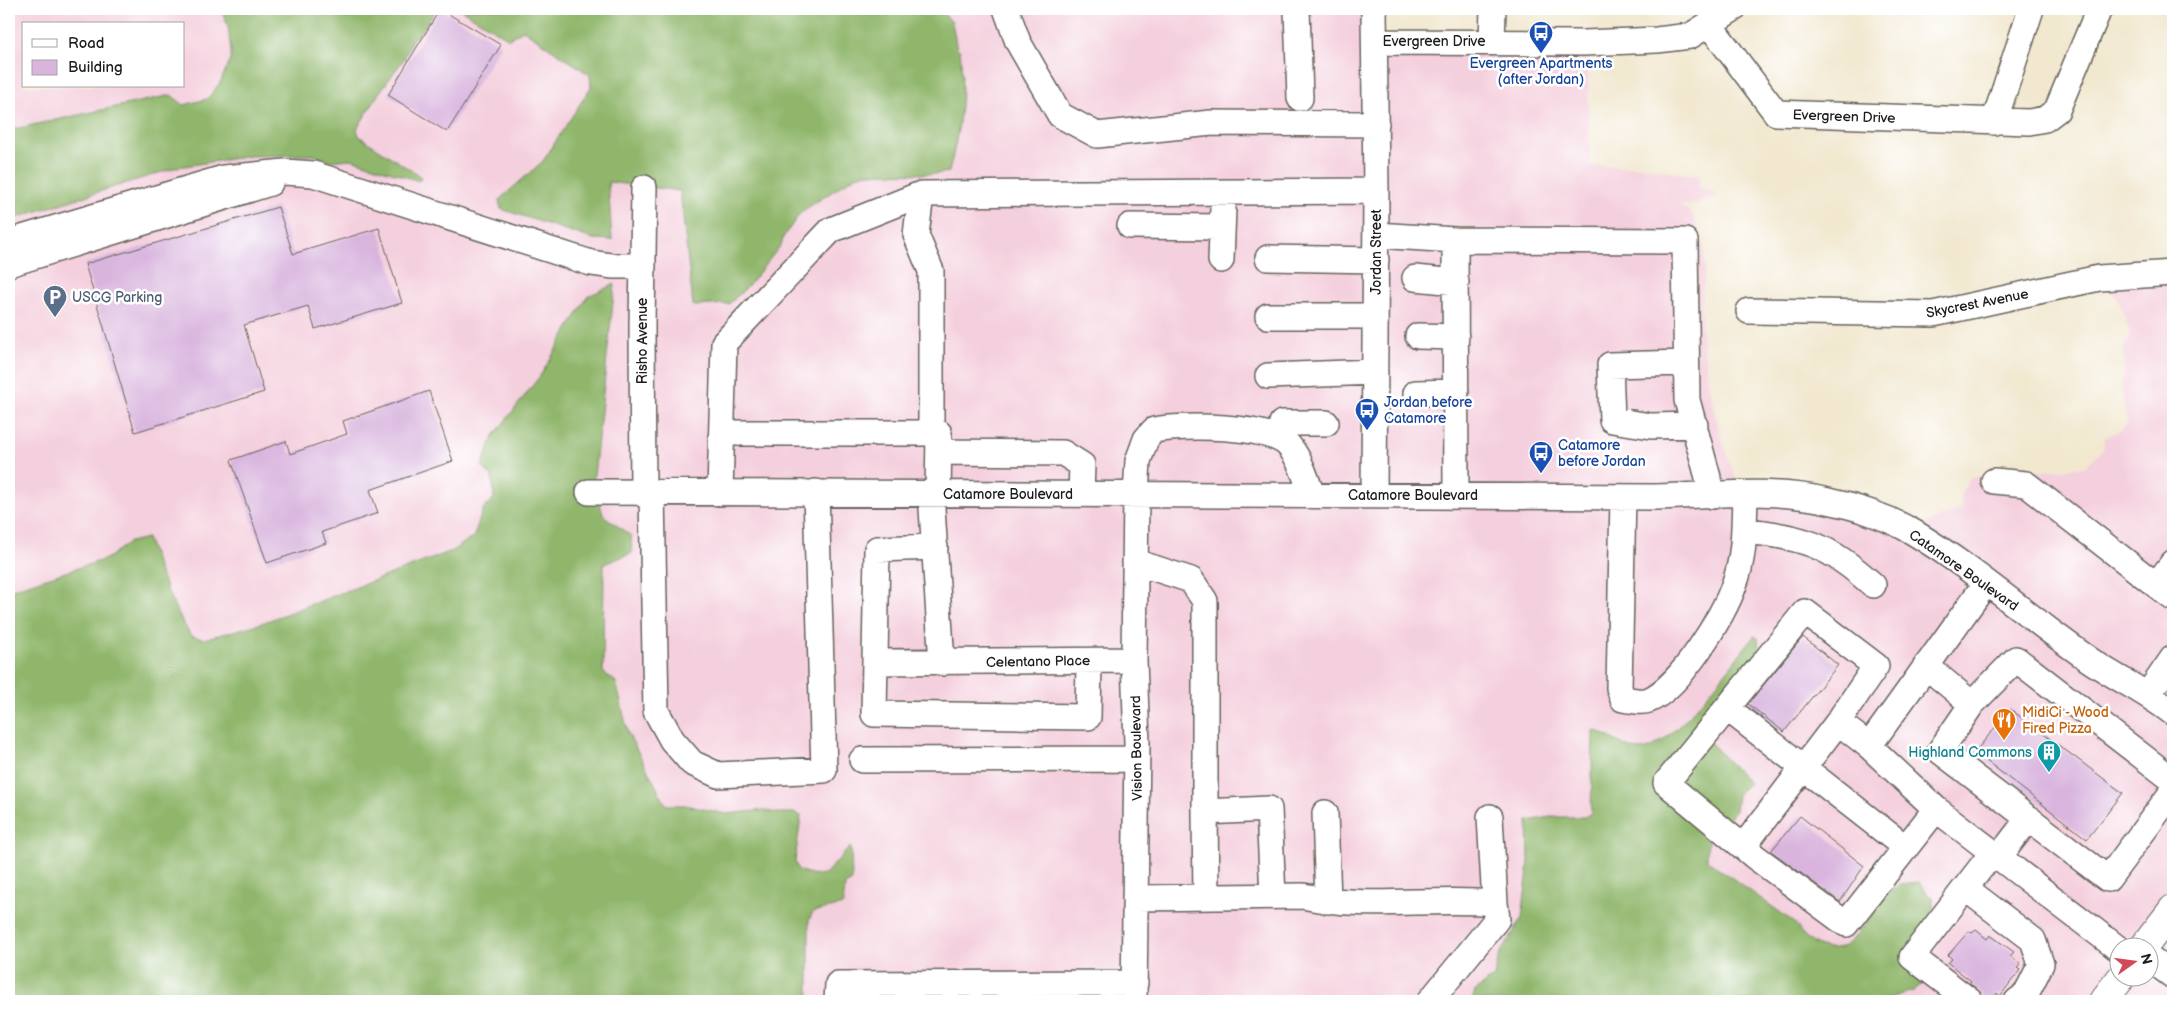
<svg xmlns="http://www.w3.org/2000/svg" width="2182" height="1010" font-family="'Balsamiq Sans',sans-serif">
<style>
.built{fill:#f4cfdd;fill-rule:evenodd}
.forest{fill:#8fb66b;stroke:#566944}
.building{fill:#d9b5de}
.lines{fill:none;stroke-linecap:round;stroke-linejoin:round}
.minor-casing{stroke:#67635b;stroke-width:28}
.major-casing{stroke:#67635b;stroke-width:30}
.minor{stroke:#fff;stroke-width:25}
.major{stroke:#fff;stroke-width:28}
.labels{text-anchor:middle;stroke-width:5;stroke-linejoin:round;paint-order:stroke}
.street-label{font-size:14px;fill:#1c1c1c;stroke:#fff}
.transit-label{font-size:14px;fill:#164399;stroke:#fff;text-anchor:start}
.service-label{font-size:14px;fill:#4e5e75;stroke:#fff;text-anchor:start}
.food-label{font-size:14px;fill:#c56008;stroke:#fff;text-anchor:start}
.culture-label{font-size:14px;fill:#0d838f;stroke:#fff;text-anchor:end}
</style>
<rect width="100%" height="100%" fill="#fff"/>
<filter id="ink" filterUnits="userSpaceOnUse"><feTurbulence type="fractalNoise" baseFrequency=".02" numOctaves="2"/><feDisplacementMap in="SourceGraphic" scale="10" xChannelSelector="R" yChannelSelector="G"/><feConvolveMatrix kernelMatrix="1 2 1 2 8 2 1 2 1" color-interpolation-filters="sRGB"/></filter>
<filter id="wash" filterUnits="userSpaceOnUse"><feTurbulence type="fractalNoise" baseFrequency=".0096" numOctaves="4" result="noise"/><feDisplacementMap in="SourceGraphic" scale="20" xChannelSelector="R" yChannelSelector="G"/><feGaussianBlur stdDeviation="1.12" result="paint"/><feColorMatrix in="noise" values="0 0 0 0 0 0 0 0 0 0 0 0 0 0 0 0 0 1.4 0 .05"/><feComposite in="paint" operator="in"/></filter>
<g filter="url(#wash)">
<rect width="100%" height="100%" fill="#f2e8d0"/>
<path class="built" d="M9,9H221L228,26L231,53L230,60L220,83L207,99L184,105L178,101L91,113L9,130ZM24,24H184V86H24Z
M437,9H460L508,39L522,30L590,75L591,87L543,161L499,200L593,239L612,240L608,182L680,191L693,306L729,304L749,285L781,245L784,236L801,212L856,176L867,173L935,174L964,84L952,22L939,9H1375L1379,41H1587L1590,166L1649,167L1680,173L1700,175L1699,188L1713,191L1718,196L1692,205L1679,204L1693,214L1704,252L1705,270L1701,307L1703,344L1710,392L1722,439L1741,493L1919,526L1961,509V493L1970,479L1995,471L2021,473L2084,467L2099,454L2103,449L2105,437L2121,430L2127,424L2121,387L2124,373L2123,348L2130,334L2119,300L2110,291L2125,280L2173,272V1001H1880L1913,991L1928,895L1919,882L1892,890L1852,940L1837,951L1821,948L1801,935L1795,923L1707,860L1708,839L1719,832L1735,811L1737,795L1746,788L1744,776L1708,740L1754,636L1701,703L1673,733L1652,747L1643,750L1628,749L1622,742L1603,732L1593,731L1591,813L1585,817H1550L1527,842L1529,862L1522,918L1500,954L1494,977L1475,991L1472,1001H809V920L813,912L843,905L845,885L852,881L849,847L825,874L814,875L798,871L795,861L801,816L795,813H776L764,810L726,814L685,805H666L628,733L616,682L603,672L604,564L631,553V536L603,515L597,492L593,485L615,285L588,296L576,316L564,340L556,349L540,376L492,477L494,498L483,509L474,536L452,551L259,624L204,639L191,636L168,597L130,542L106,559L9,590V220L178,167L251,156L314,155L329,161L351,159L419,181L421,177L359,136L357,129L379,93L404,59L412,39L419,34ZM2120,948H2150V978H2120Z"/>
<path class="forest" d="M221,9H437L419,34L412,39L404,59L379,93L357,129L359,136L421,177L419,181L351,159L329,161L314,155L251,156L178,167L9,220V130L171,95L184,105L207,99L220,83L230,60L231,53L228,26Z
M460,9H939L952,22L957,49L960,50C965,96 960,127 949,172L935,174L867,173L856,176L801,212L784,236L781,245L749,285L729,304L693,306L680,191L608,182L612,240L593,239L501,209L499,200L543,161L591,87L590,75L523,30L509,39Z
M615,284L593,485L597,492L603,515L631,536L632,553L604,564L603,672L616,682L628,733L666,805H685L726,814L764,810L776,813H795L801,816L795,861L798,870L814,875L825,874L850,847L851,848L852,881L845,885L843,905L813,912L809,920V1001H9V590L106,559L130,542L147,538C160,573 171,605 191,636L204,639L259,624L452,551L474,536L483,509L494,498L492,477L482,466L493,437L540,376L588,296Z
M1754,636L1758,638L1759,650L1708,740L1749,783L1737,795L1735,811L1719,832L1708,839L1707,860L1795,923C1806,944 1833,960 1852,940L1892,890L1900,884L1919,882L1928,895L1933,898V910L1926,923L1930,978L1913,991L1880,1001H1472L1475,991L1494,977L1500,954L1522,918L1529,862L1528,821L1550,817H1585L1591,813L1593,730C1610,734 1626,751 1642,750C1672,748 1734,661 1754,636Z"/>
<g id="blocks">
<path class="building" d="M440,9L501,45L447,132L388,95Z
M278,207L293,254L379,228L402,303L315,329L308,306L244,325L264,392L135,432L85,264Z
M429,391L453,461L370,490L378,513L322,532L326,543L267,563L231,460L286,441L290,454L347,434L343,421Z
M1803,637L1838,665L1784,732L1748,704Z
M2010,709L2123,793L2087,839L1975,752Z
M1800,816L1864,866L1840,902L1771,851Z
M1976,930L1987,939L1990,935L2014,952L2010,956L2021,964L2017,968L2020,970L2000,996L1997,993L1992,1001H1984L1983,995L1970,983L1971,981L1948,963L1952,959L1948,955L1969,931L1972,933Z"/>
</g>
</g>
<g filter="url(#ink)">
<use href="#blocks" fill-opacity="0" stroke="#67635b" stroke-width="1"/>
<g class="lines">
<defs>
<path id="minor" d="M1006,9L1018,42L1060,115L1097,135L1211,123L1376,124
M1297,9L1300,98
M1374,9L1376,191L1374,495
M1709,24L1776,113L2029,122L2045,119L2057,110L2099,9
M1492,41L1493,9
M1375,42L1584,43L1657,40L1690,36L1733,9
M1994,122L2031,9
M921,194L916,235L931,271V433
M1130,226L1222,227
M1376,235L1455,240L1456,495
M1455,240L1685,241L1687,400L1713,496
M9,242L224,178L285,172L313,174L591,263L612,266H643
M1268,258L1376,260
M1221,260L1223,209
M9,264L270,183
M1415,278L1456,282
M1749,311L1933,314L2099,278L2173,273
M1268,316H1375
M1418,336L1456,337
M1686,363L1610,365L1612,420L1651,426L1695,425
M1268,376L1375,372
M1416,393L1456,392
M722,433H939L938,493
M1281,439L1282,423H1326
M939,452L1063,453L1082,465L1081,494
M1994,481L2026,484L2156,585
M589,492L1651,497C1708,496 1771,487 1828,501C1857,507 1887,517 1913,532C1973,568 2027,616 2084,656C2113,677 2144,690 2173,713
M652,493L656,711L672,740L692,763L718,775L824,770L816,492
M720,493L724,343L831,230L921,194L1376,191
M931,493L942,663
M643,494L642,326L644,188
M1623,497L1619,688L1623,699C1631,700 1642,703 1649,700C1679,688 1724,616 1734,585C1745,557 1744,525 1745,495
M1744,531C1802,536 1829,545 1873,585
M935,547L877,549L874,714L1088,717L1089,661
M1135,562L1191,580L1205,601V812
M2173,563L2156,585L2173,598
M875,662L1134,660
M1926,666L1972,704
M2148,694L2173,658
M1727,708L1906,848
M1869,746L1936,809L1846,924L1754,856L1666,783L1805,612L1876,666L1838,722L1869,746L1986,583
M862,760L1137,759
M2173,780L2016,659L1972,704L1940,751L2108,879L2173,791
M1936,809L2120,950
M1325,813L1328,901
M1490,817L1495,903
M1743,847L1838,722
M1999,857L2029,818
M1965,888L2033,940L2041,964L2026,994L2017,1001
M1206,897L1205,812L1269,809L1273,896
M1135,898L1303,896C1366,910 1432,897 1495,903L1497,919L1430,1001
M2150,959L2173,976
M837,1001L838,984L1135,983
M1134,1001L1137,743L1134,660L1136,494L1138,461L1146,439L1154,430C1181,425 1270,424 1289,446C1300,459 1306,478 1312,495
M1970,1001L1912,957L1993,852"/>
<path id="major" d="M2143,948L2173,909
M2103,1001L2121,978"/>
</defs>
<use href="#minor" class="minor-casing"/>
<use href="#major" class="major-casing"/>
<use href="#minor" class="minor"/>
<use href="#major" class="major"/>
</g>
</g>
<defs>
<symbol id="bus-pin" viewBox="-11 -11 22 30"><path d="M0 17L-7.5 6A9.5 9.5 0 1 1 7.5 6Z" fill="#1a4fb4" stroke="#fff"/><path d="M-5-6H5V4H4V6H2V4H-2V6H-4V4H-5ZM-3.5-4V0h7V-4ZM-3.5 1.2v1.5H-2V1.2ZM2 1.2v1.5H3.5V1.2Z" fill="#fff"/></symbol>
<symbol id="parking-pin" viewBox="-11 -11 22 30"><path d="M0 17L-7.5 6A9.5 9.5 0 1 1 7.5 6Z" fill="#5c6f8a" stroke="#fff"/><path d="M-3.5-5.5H1a3.5 3.5 0 0 1 0 7H-1V5.5H-3.5ZM-1-3.4V-.6H.8a1.4 1.4 0 0 0 0-2.8Z" fill="#fff"/></symbol>
<symbol id="restaurant-pin" viewBox="-11 -11 22 30"><path d="M0 17L-7.5 6A9.5 9.5 0 1 1 7.5 6Z" fill="#e8710a" stroke="#fff"/><path d="M-5-6h1v4h1v-4h1v4h1v-4h1v5L-1.5 .5V6h-2V.5L-5-1ZM5-6V6H3V1.5H1.5Q1.5-4 5-6Z" fill="#fff"/></symbol>
<symbol id="building-pin" viewBox="-11 -11 22 30"><path d="M0 17L-7.5 6A9.5 9.5 0 1 1 7.5 6Z" fill="#0f9aa8" stroke="#fff"/><path d="M-4-6H4V6H1V3H-1V6H-4ZM-2.5-4.3h1.7v1.8h-1.7ZM.8-4.3h1.7v1.8H.8ZM-2.5-1h1.7V.8h-1.7ZM.8-1h1.7V.8H.8Z" fill="#fff"/></symbol>
</defs>
<g fill-rule="evenodd">
<use href="#bus-pin" x="1527" y="19" width="28" height="38"/>
<use href="#parking-pin" x="41" y="283" width="28" height="38"/>
<use href="#bus-pin" x="1353" y="396" width="28" height="38"/>
<use href="#bus-pin" x="1527" y="439" width="28" height="38"/>
<use href="#restaurant-pin" x="1990" y="706" width="28" height="38"/>
<use href="#building-pin" x="2035" y="738" width="28" height="38"/>
</g>
<g class="labels">
<g class="street-label">
<text x="1434" y="46">Evergreen Drive</text>
<text transform="translate(1844 116) rotate(2)" y="5">Evergreen Drive</text>
<text transform="translate(1376 252) rotate(-90)" y="5">Jordan Street</text>
<text transform="translate(1977 303) rotate(-11)" y="5">Skycrest Avenue</text>
<text transform="translate(642 341) rotate(-90)" y="5">Risho Avenue</text>
<text x="1008" y="499">Catamore Boulevard</text>
<text x="1413" y="500">Catamore Boulevard</text>
<text transform="translate(1964 570) rotate(35)" y="5">Catamore Boulevard</text>
<text transform="translate(1038 661) rotate(-1)" y="5">Celentano Place</text>
<text transform="translate(1136 748) rotate(-91)" y="5">Vision Boulevard</text>
</g>
<g class="transit-label">
<text x="1541" y="68" text-anchor="middle">Evergreen Apartments<tspan x="1541" dy="16">(after Jordan)</tspan></text>
<text x="1384" y="407">Jordan before<tspan x="1384" dy="16">Catamore</tspan></text>
<text x="1558" y="450">Catamore<tspan x="1558" dy="16">before Jordan</tspan></text>
</g>
<g class="service-label">
<text x="72" y="302">USCG Parking</text>
</g>
<g class="food-label">
<text x="2022" y="717">MidiCi - Wood<tspan x="2022" dy="16">Fired Pizza</tspan></text>
</g>
<g class="culture-label">
<text x="2032" y="757">Highland Commons</text>
</g>
</g>
<rect width="2182" height="1010" fill="none" stroke="#fff" stroke-width="30"/>
<rect x="22" y="22" width="162" height="65" fill="#ffffff" stroke="#a4a4a4"/>
<rect x="32" y="39" width="25" height="8" fill="#ffffff" stroke="#a4a4a4"/>
<text x="68" y="48" font-size="15" fill="#1c1c1c">Road</text>
<rect x="32" y="60" width="25" height="15" fill="#d9b5de" stroke="#a4a4a4"/>
<text x="68" y="72" font-size="15" fill="#1c1c1c">Building</text>
<g transform="translate(2134 962) rotate(76)"><circle r="24" fill="#ffffff" stroke="#a4a4a4"/>
<path d="M0-4L9 19L0 12L-9 19Z" fill="#d1495b"/>
<text y="-8" font-size="14" font-weight="bold" text-anchor="middle" fill="#1c1c1c">N</text>
</g>
</svg>
